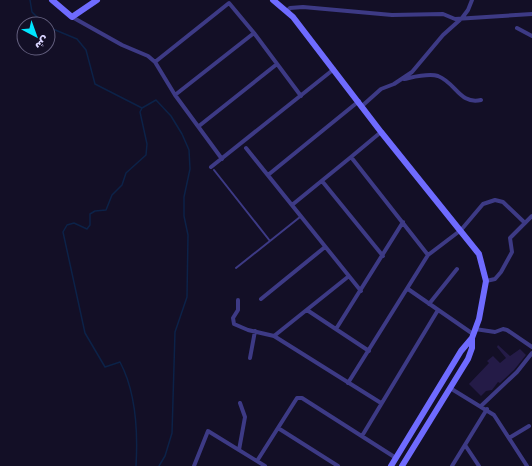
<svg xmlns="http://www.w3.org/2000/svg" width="532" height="466" font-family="'DejaVu Sans',Vazirmatn,sans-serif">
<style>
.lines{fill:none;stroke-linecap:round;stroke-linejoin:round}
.stream{stroke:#0c2248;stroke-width:1.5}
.building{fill:#241b47}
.lane{stroke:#3d3a85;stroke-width:2}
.street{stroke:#3d3a85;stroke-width:4}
.secondary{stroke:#6f6bff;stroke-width:6}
</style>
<rect width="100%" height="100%" fill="#130f26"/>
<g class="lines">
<path class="stream" d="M30,0L32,12L44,24
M48,27L77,39L86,50L95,84L142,108L156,100L171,116L182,134L189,150L190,169L184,197V216L188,235L187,297L175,332L172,433L165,456L159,466
M136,466C138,432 136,392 120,362L105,367L85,333L63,232L67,225L74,223L87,229L90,225V214L95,211L106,210L112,195L122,185L126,173L146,155L147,144L140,112L142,108"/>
</g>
<path class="building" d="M498,345L510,356L520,349L526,355L514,370L500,383L498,382L492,390L486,391L481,396L469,384L489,363L487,361L493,356L500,363L506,358L497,347Z"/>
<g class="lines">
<path class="lane" d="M214,170L270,241
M236,268L300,217"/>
<path class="street" d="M287,11L290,8L303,7L392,15L443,14L455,19L532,14
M72,17L122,45L148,56L155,62L175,95L254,33
M517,28L532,36
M155,62L229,3L254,33L301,96
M404,79C414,77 428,73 438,76C456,83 460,105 481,100
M175,95L222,159
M362,106L381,89L394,84L412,72L443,35L462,18L468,10L472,0
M199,126L277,64
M246,148L361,291
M351,157L381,132
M211,167L334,69
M268,175L359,101
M322,181L383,256
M292,205L351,157L428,255
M486,281L495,279L501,272L512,252L510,238L532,216
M408,289L473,334
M261,299L325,247
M238,300V310L233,318L234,324L248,330L274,336L381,403
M429,304L457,269
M307,310L369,351
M336,329L403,222
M475,329L495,332L503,329L507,330L532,347
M274,336L349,276
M250,358L255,331
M348,383L428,255L461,230L483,204L495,200L503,202L525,223
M450,388L494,415L527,466
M481,406L517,372L532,353
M278,428L338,466
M362,436L438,310
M509,438L529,426
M465,445L479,466
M239,450L245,417L240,403
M257,461L297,398H302L396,458
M194,466L208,431L265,466
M452,466L487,409"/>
<path class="secondary" d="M52,0L72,17L97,0
M273,0L293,17L381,132L479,254L486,281L479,319L472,338L461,351L391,466
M402,466L468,359L472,348V338"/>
</g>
<g transform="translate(36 36) rotate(139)"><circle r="19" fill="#130f26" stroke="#625e7d"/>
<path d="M0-3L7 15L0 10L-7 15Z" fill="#00e5ff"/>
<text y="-6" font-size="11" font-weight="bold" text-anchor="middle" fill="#d9d4ff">ش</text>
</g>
</svg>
